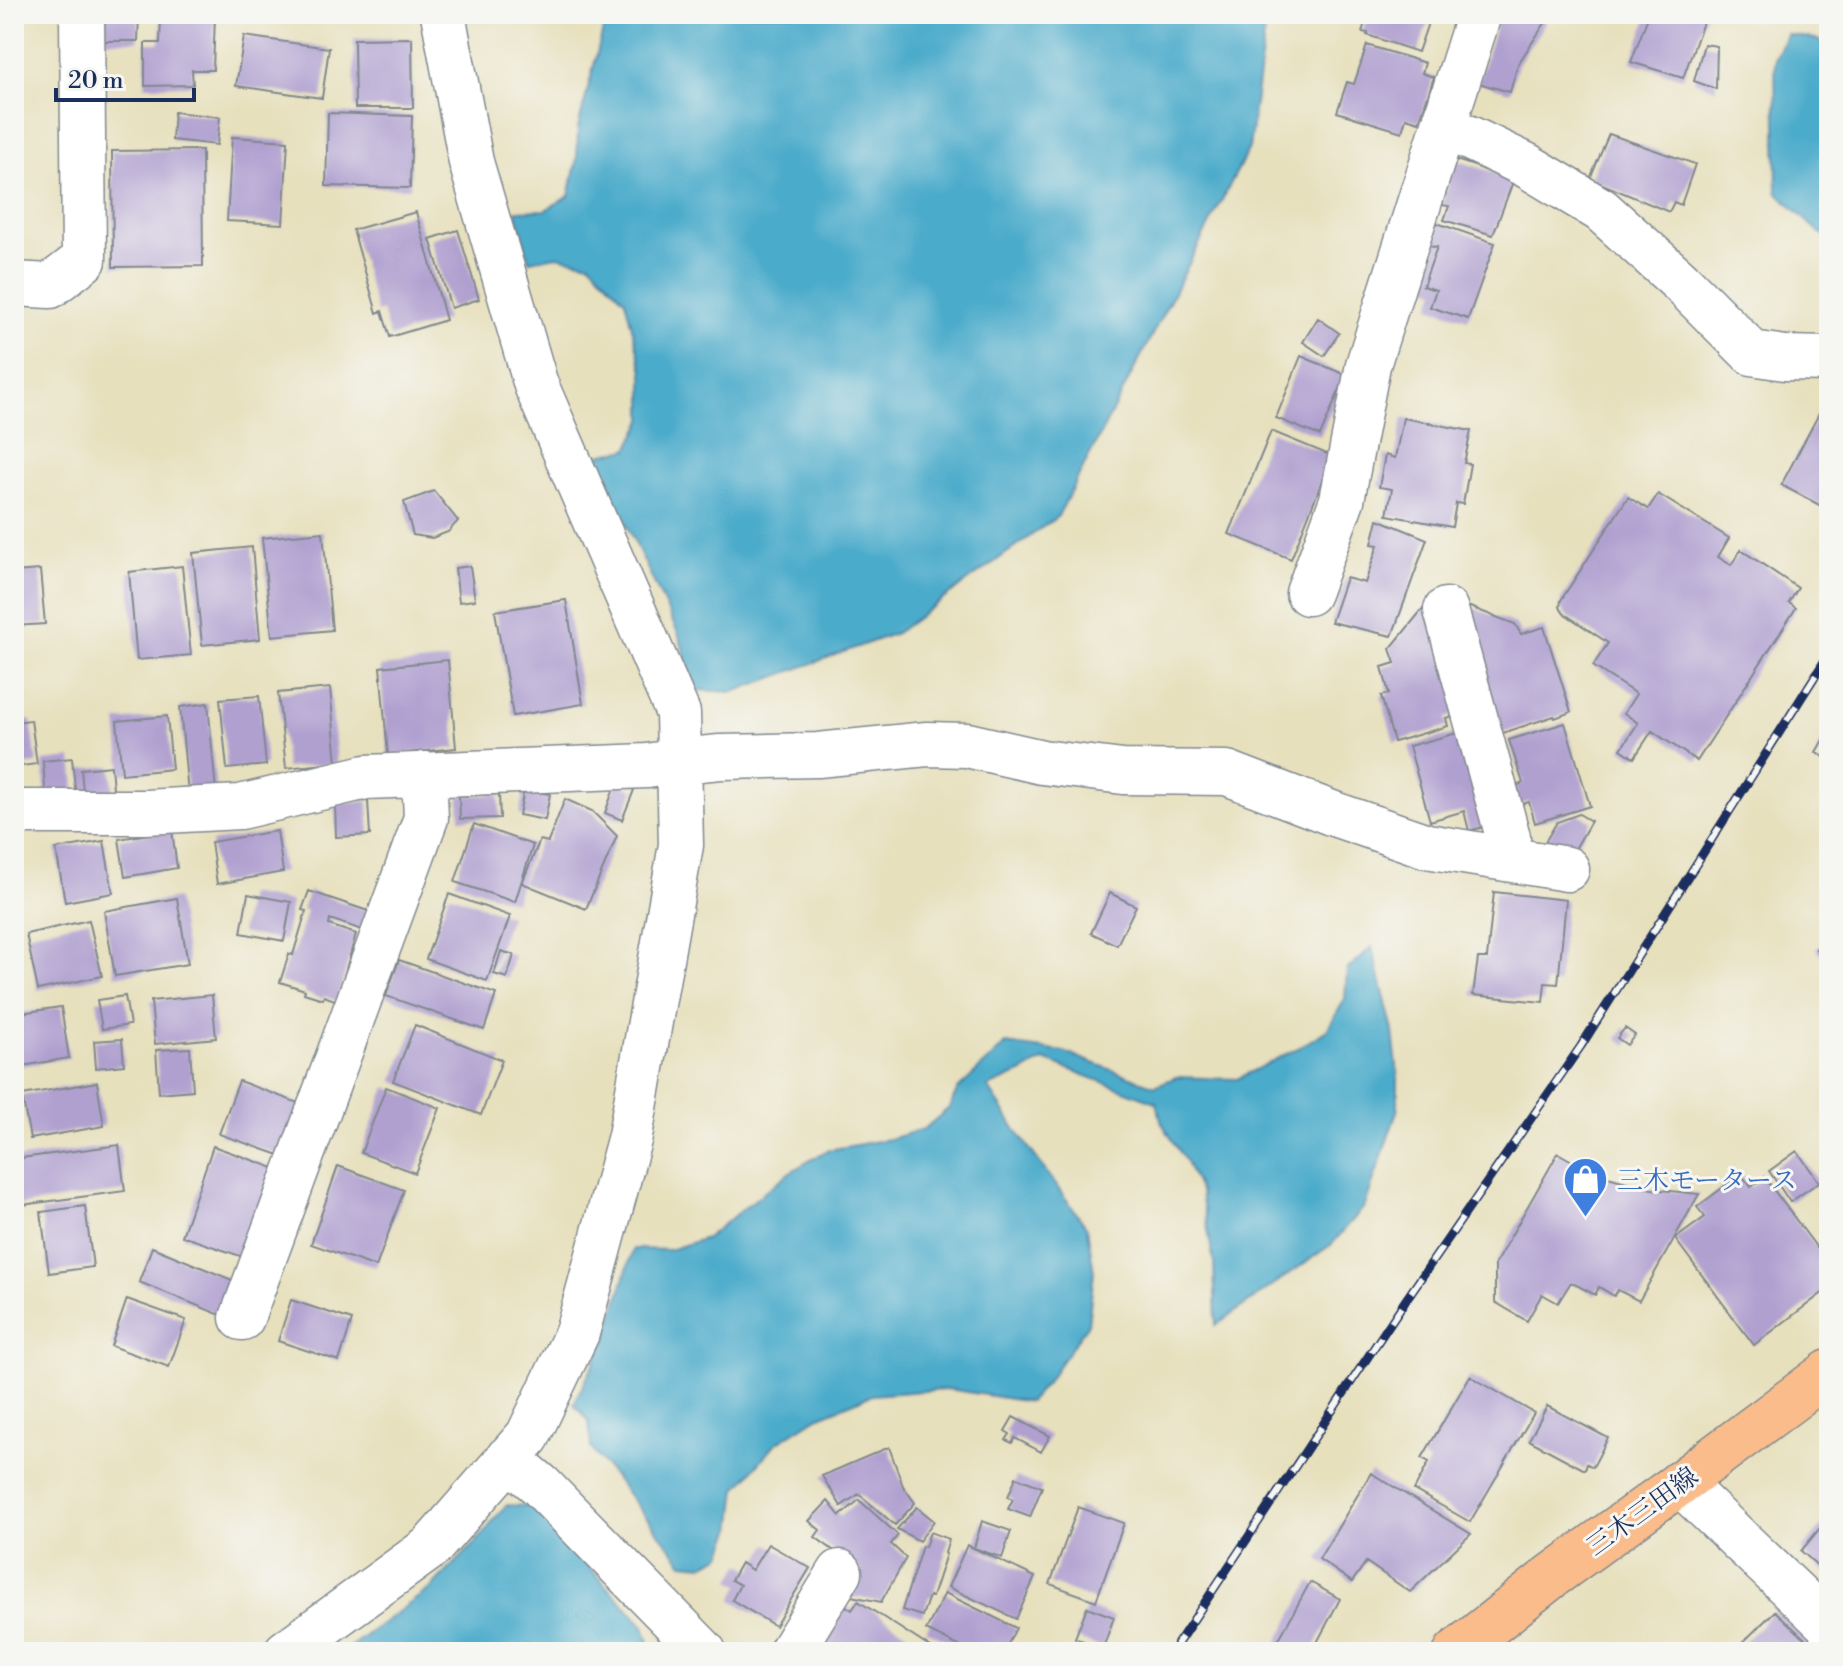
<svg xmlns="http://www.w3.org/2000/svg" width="1843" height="1666" font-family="'Libre Bodoni','Noto Serif JP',serif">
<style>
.water{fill:#4cabcb;stroke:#346d94;stroke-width:2}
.building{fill:#b0a0d0}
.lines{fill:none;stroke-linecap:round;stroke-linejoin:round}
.street-casing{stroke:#81888e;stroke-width:47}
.primary-casing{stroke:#81888e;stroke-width:47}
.street{stroke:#fff;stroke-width:44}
.primary{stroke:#fabc8b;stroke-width:44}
.rail-casing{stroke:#1b2f5e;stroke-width:9}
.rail{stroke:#f6f6f2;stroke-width:6;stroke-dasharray:18;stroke-linecap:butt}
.labels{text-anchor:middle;stroke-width:6;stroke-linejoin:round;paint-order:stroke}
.shop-label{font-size:26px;fill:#366cbe;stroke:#f6f6f2;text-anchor:start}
.street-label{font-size:26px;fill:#1b2f5e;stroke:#f6f6f2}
</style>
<rect width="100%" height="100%" fill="#f6f6f2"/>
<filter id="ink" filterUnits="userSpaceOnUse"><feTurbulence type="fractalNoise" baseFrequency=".0125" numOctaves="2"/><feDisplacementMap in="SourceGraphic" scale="16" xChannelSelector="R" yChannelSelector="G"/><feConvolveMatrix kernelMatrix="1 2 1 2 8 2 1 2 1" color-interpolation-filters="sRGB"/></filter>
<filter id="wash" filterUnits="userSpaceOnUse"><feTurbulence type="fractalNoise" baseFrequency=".006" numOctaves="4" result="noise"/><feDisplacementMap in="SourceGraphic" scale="32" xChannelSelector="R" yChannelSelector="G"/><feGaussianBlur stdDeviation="1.8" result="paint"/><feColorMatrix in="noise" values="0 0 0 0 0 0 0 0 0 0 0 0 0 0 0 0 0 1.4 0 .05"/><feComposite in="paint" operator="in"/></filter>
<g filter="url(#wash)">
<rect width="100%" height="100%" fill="#e7e0bd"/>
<path class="water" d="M607,14H1267L1249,148L1058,516L896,633L733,692L696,690L678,633L594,456L628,449L643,420V371L625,300L590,263L557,256L529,261L516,211L545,210L569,196L577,159L578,128Z
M1787,34L1818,40L1829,46V238L1817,231L1777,192L1775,59Z
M1372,947L1393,1031L1398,1076V1108L1365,1206L1332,1244L1216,1325L1214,1262L1201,1194L1186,1162L1162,1123L1156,1102L1044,1060L1023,1072L988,1087L1016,1130L1087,1228L1094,1272L1088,1324L1046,1383L1029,1402L948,1389L872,1395L817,1417L775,1444L737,1489L732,1530L722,1555L703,1565L683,1563L591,1448L589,1421L574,1404L606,1339L633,1249L669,1250L706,1238L790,1172L828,1150L889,1139L924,1129L949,1108L958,1089L1006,1044L1064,1052L1155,1086L1176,1077L1237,1079L1300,1047L1327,1030L1345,999L1347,970Z
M506,1505L532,1506L644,1626L652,1652H343L431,1588L479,1539Z"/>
<g id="blocks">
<path class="building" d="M104,14H139L138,41H104Z
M1368,14H1431L1418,52L1367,35L1368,33L1362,32Z
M1500,14H1551L1518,64L1510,92L1478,83Z
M1649,14H1706L1683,78L1631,62Z
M161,15L215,16L213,70H192L193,85L145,86V43H160Z
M244,36L329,48L322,98L236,86Z
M412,38L413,108H355L354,39Z
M1704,44L1717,46L1716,89L1694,81Z
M1367,45L1425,63L1422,73L1434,77L1419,122L1406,118L1402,132L1337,112L1347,82L1354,84Z
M174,112L220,117L217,145L172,140Z
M328,113L412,116L410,188L326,186Z
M1609,134L1695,164L1681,205L1674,202L1669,212L1590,179Z
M232,137L288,141L283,224L227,221Z
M202,150L203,266L113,267L112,151Z
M1456,160L1514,179L1493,235L1444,220L1449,206L1442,205Z
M416,212L446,320L390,337L382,311L377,313L353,230Z
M1434,222L1495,243L1468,319L1430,307L1436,290L1423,286L1437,247L1425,246Z
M458,230L479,299L451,308L430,239Z
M1318,318L1339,333L1324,356L1303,342Z
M1301,356L1346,375L1320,436L1276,418Z
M1829,395V510L1781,485Z
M1403,418L1471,431L1464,463L1470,464L1463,504L1456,503L1452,527L1387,515L1392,489L1379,487L1385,455L1395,458Z
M1271,431L1332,456L1291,559L1229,534Z
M434,491L458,521L448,532L432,538L413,535L404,502Z
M1658,494L1729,538L1718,557L1731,565L1741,550L1798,588L1789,603L1796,608L1697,761L1652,731L1634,758L1621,749L1638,723L1624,713L1636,694L1593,666L1608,643L1565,614L1560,607L1561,600L1628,497L1648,509Z
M1378,519L1427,539L1392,636L1331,622L1346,578L1365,583L1378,545L1372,544Z
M323,532L332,630L272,636L262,538Z
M252,547L260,639L202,645L193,553Z
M182,566L191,655L137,660L129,572Z
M470,566L475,600L459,602L455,568Z
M40,570L45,624L14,626V572Z
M566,600L583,704L513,716L495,611Z
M1430,600L1460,714L1446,718L1448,726L1394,742L1381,696L1389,694L1382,667L1395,663L1390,649Z
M1462,604L1515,624L1521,634L1544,627L1571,712L1555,718L1554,716L1500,734Z
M14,632H19L21,659L14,660Z
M448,660L456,748L388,755L380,667Z
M14,677H16L19,707H14Z
M330,688L337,763L286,768L278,693Z
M259,696L266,765L227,769L220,699Z
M208,703L216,792L188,794L180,707Z
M167,716L172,769L122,774L117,721Z
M31,720L37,764L14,767V722Z
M1565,723L1590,806L1535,823L1529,802L1519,805L1514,787L1523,783L1509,740Z
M1829,730V760L1816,752Z
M1461,732L1487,826L1469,831L1464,811L1430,821L1409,746Z
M72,758L76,798L46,801L43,761Z
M111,766L114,800L84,803L81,769Z
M616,783L634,790L622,820L605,813Z
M524,790L550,794L545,820L519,815Z
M499,794L500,818L460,819L459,796Z
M565,799L592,811L617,836L586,909L522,883L540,840L548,842Z
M368,801L370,835L336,837L335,803Z
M1579,814L1591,821L1571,856L1542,847L1557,822Z
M474,824L533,845L515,902L455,882Z
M172,830L177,868L125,877L119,839Z
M277,831L283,872L217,884L211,842Z
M104,841L113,893L65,902L56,849Z
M309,891L371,912L365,931L330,919L329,925L356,934L337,1001L324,996L323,999L304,993L305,990L280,982L289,954L293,955L306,911L302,910Z
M1494,892L1566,900L1558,984L1545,983L1543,1002L1473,995L1478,958H1487Z
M1110,893L1136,906L1117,945L1091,933Z
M248,894L291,902L284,941L241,933Z
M449,894L510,916L487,981L426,959Z
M177,898L188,964L115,976L104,911Z
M89,920L102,976L38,990L26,934Z
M1829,939V967L1816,949Z
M501,951L514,955L507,978L494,974Z
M399,960L496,994L484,1030L386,996Z
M212,995L216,1038L155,1044L151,1001Z
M125,996L130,1025L102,1029L97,1000Z
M61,1007L69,1058L22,1066L14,1014Z
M415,1025L502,1060L481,1115L393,1081Z
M1625,1028L1635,1035L1627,1045L1617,1038Z
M122,1039L124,1065L96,1068L94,1041Z
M190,1048L193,1090L159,1093L156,1050Z
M239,1081L301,1104L282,1156L219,1134Z
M97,1082L104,1126L30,1139L22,1095Z
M386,1087L440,1108L415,1173L361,1153Z
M119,1145L125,1191L14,1206V1159Z
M213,1146L277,1169L246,1258L182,1236Z
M1797,1151L1819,1182L1790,1202L1769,1171Z
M1558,1153L1593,1173L1652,1189L1699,1194L1639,1301L1618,1290L1614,1296L1599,1287L1595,1295L1571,1282L1558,1303L1542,1294L1527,1321L1495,1302V1264Z
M338,1166L404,1190L376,1267L311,1244Z
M1741,1174L1751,1187L1764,1177L1829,1264V1288L1754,1345L1675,1239L1705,1217L1697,1207Z
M85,1206L93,1267L49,1273L41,1212Z
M152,1247L237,1282L223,1316L139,1282Z
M127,1299L186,1320L169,1367L111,1346Z
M291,1300L352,1320L339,1361L278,1341Z
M1470,1376L1534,1413L1470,1522L1414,1490L1429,1462L1422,1458Z
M1547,1406L1608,1438L1593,1467L1587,1464L1585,1470L1529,1440Z
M1013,1417L1050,1436L1041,1452L1015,1438L1012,1443L1006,1440L1010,1434L1005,1431Z
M889,1447L903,1486L915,1503L895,1525L859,1494L841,1506L822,1476Z
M1371,1473L1471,1534L1410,1592L1366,1562L1352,1582L1319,1559Z
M1016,1477L1042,1487L1030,1517L1008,1509L1013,1499L1008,1497Z
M859,1500L898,1535L891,1544L906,1558L881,1602L846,1595L862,1571L815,1537L820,1530L809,1521L828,1501L840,1516Z
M917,1507L934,1521L919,1541L897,1529Z
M1078,1507L1124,1523L1096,1601L1050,1584Z
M1829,1517V1576L1801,1551Z
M982,1521L1011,1531L1002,1558L974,1548Z
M930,1532L949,1539L945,1553L946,1554L932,1597L929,1596L922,1616L902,1610L922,1546L925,1547Z
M768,1544L810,1568L775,1626L732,1600L740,1585L731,1580L741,1563L752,1570Z
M967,1545L1035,1577L1016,1619L948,1587Z
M1310,1582L1340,1599L1312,1652H1272Z
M945,1593L1016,1628L1004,1652H971L926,1630Z
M858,1601L931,1648L928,1652H810L841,1603L852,1610Z
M1087,1607L1114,1617L1103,1648L1075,1638Z
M1775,1611L1819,1652H1733Z"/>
</g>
</g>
<g filter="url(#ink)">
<use href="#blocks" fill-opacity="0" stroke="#81888e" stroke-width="2"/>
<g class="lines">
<defs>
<path id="street" d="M1444,126L1526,165L1601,210L1681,282L1752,353L1785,358L1829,359
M14,284L50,286L84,260L82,14
M1308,593L1342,500L1368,365L1479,14
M1446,610L1508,837L1506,859
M14,812H145L240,807L366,777L647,766L679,761L720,757L818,755L927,744L967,745L1042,762L1123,772L1227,773L1334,814L1427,846L1567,869
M242,1318L426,818L424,774
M508,1458L540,1485L704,1652
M1680,1483L1829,1625
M286,1652L431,1547L528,1436L577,1333L630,1136L681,845L678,713L536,385L471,162L443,14
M791,1652L840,1572"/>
<path id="primary" d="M1456,1652L1552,1576L1680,1483L1829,1372"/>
</defs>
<use href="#street" class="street-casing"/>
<use href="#primary" class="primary-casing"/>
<use href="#street" class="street"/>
<use href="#primary" class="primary"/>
<defs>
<path id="rail" d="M1172,1652L1405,1301L1581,1046L1829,654"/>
</defs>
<use href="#rail" class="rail-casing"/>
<use href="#rail" class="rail"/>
</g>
</g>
<defs>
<symbol id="shop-pin" viewBox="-11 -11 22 30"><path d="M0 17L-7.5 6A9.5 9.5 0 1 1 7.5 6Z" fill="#3f7fe0" stroke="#f6f6f2"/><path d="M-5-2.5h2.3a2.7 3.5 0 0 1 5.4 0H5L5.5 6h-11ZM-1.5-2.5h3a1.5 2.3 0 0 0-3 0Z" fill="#fff"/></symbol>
</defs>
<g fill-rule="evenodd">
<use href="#shop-pin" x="1560" y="1154" width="51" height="69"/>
</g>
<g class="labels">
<g class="shop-label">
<text x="1617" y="1189">三木モータース</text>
</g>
<g class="street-label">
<text transform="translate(1642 1511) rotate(-36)" y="9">三木三田線</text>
</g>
</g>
<rect width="1843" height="1666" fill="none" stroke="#f6f6f2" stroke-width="48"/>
<path d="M56 88v12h138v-12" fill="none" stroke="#1b2f5e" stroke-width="4"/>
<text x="68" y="88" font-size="24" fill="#1b2f5e" stroke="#f6f6f2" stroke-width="6" paint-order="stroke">20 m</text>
</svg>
